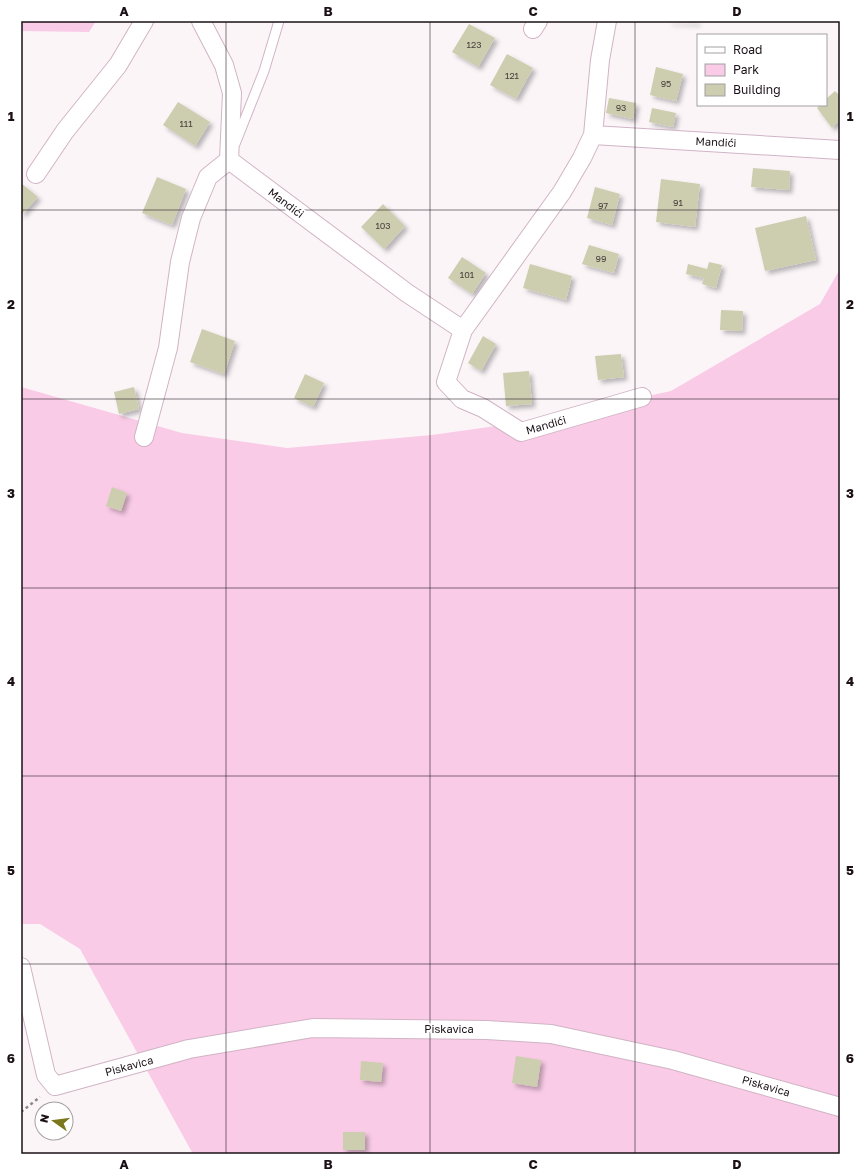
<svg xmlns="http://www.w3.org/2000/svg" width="861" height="1175" font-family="'Golos Text',sans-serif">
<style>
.green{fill:#f9cbe6}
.building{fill:#cdcdaf;filter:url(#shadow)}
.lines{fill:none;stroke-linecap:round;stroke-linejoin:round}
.lane-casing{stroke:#d1b4c5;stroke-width:11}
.street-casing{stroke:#d1b4c5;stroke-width:20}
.path{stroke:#8f878b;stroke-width:2.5;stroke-dasharray:3 3;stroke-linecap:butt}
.lane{stroke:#fff;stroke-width:9}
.street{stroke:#fff;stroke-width:18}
.grid{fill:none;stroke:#1a1016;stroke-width:1;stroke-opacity:0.55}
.labels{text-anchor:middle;stroke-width:4;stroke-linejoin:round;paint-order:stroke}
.number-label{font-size:9px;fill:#473f3c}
.street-label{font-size:11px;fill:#1a1016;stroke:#fff}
.neatline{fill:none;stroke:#1a1016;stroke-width:1.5}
.grid-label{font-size:13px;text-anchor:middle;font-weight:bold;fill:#1a1016}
</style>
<defs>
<filter id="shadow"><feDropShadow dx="3.5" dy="3.5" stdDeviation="2" flood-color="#0004"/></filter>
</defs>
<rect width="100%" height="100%" fill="#fbf5f8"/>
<path class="green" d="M21,21H96L89,32L21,31Z
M840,269V1154H193L80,949L40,924H21V387L182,433L287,448L432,435L532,421L671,391L820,304Z"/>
<path class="building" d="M668,21H697V23L668,22Z
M469,24L495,38L478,67L452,52Z
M507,54L533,68L516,99L490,85Z
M656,67L683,74L676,101L650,95Z
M835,91L840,96V120L832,128L817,108L820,105H826V99Z
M609,98L636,103L633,119L606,113Z
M178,102L210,122L195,146L163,125Z
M652,108L676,113L673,127L649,122Z
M753,168L790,171L789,190L751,187Z
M157,177L186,189L172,225L142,213Z
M661,179L700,184L695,227L656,222Z
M21,183L38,197L21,215Z
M595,187L620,194L612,225L587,218Z
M383,204L405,226L384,249L361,227Z
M806,216L816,260L765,271L755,228Z
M589,245L619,254L614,273L582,264Z
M462,257L486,273L472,294L448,278Z
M709,262L722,265L716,288L702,284L704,278L686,274L688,264L707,269Z
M530,264L572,276L566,300L523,288Z
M721,310L743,311L742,331L720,330Z
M202,329L235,341L224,374L190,362Z
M483,336L496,344L481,371L468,363Z
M621,354L624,377L598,380L595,356Z
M529,371L532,404L506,406L503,373Z
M305,374L324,383L313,407L294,398Z
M134,387L139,409L119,414L114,392Z
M112,487L127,493L121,511L106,506Z
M516,1056L541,1060L537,1087L512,1083Z
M361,1061L383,1063L381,1082L360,1080Z
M343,1132H365V1150H343Z"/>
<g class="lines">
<defs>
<path id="lane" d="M235,144L264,71L279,21"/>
<path id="street" d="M201,21L224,65L232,93L229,160
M533,29L538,21
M593,135L840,150
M229,160L407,293L463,330L562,192L582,158L593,135L600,60L607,21
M36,174L65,131L118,65L144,21
M463,330L446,382L462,399L483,408L521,432L642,397
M144,437L168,348L180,262L191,218L208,177L229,160
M21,967L46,1075L55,1086L189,1049L313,1028L487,1030L551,1034L673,1060L840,1107"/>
</defs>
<use href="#lane" class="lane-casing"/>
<use href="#street" class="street-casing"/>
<path class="path" d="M21,1112L40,1097"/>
<use href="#lane" class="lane"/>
<use href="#street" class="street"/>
</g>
<path class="grid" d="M226,21V1154M430,21V1154M635,21V1154M21,210H840M21,399H840M21,588H840M21,776H840M21,964H840"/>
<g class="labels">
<g class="number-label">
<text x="474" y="48">123</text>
<text x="512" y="79">121</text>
<text x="666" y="87">95</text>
<text x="621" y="111">93</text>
<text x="186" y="127">111</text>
<text x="678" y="206">91</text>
<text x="603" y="209">97</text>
<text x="383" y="229">103</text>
<text x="601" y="262">99</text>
<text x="467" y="278">101</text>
</g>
<g class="street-label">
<text transform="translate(716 142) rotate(3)" y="4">Mandići</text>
<text transform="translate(286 203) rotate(37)" y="4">Mandići</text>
<text transform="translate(546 425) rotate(-16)" y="4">Mandići</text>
<text x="449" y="1033">Piskavica</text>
<text transform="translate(129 1066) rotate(-15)" y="4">Piskavica</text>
<text transform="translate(766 1086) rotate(16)" y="4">Piskavica</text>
</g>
</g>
<rect width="861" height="1175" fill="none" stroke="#ffffff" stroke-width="44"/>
<rect x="697" y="34" width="130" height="72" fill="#ffffff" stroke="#a39fa2"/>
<rect x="705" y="47" width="20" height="6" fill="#ffffff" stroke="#a39fa2"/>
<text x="733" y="54" font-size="12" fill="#1a1016">Road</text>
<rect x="705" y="64" width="20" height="12" fill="#f9cbe6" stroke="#a39fa2"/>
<text x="733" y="74" font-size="12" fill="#1a1016">Park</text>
<rect x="705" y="84" width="20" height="12" fill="#cdcdaf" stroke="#a39fa2"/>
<text x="733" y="94" font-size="12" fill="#1a1016">Building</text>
<g transform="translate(54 1121) rotate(284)"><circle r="19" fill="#ffffff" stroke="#a39fa2"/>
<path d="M0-3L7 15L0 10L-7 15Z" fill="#7b771d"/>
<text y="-6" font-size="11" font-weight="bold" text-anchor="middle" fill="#1a1016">N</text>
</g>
<rect x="22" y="22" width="817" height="1131" class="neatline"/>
<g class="grid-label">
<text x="124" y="16">A</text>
<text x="328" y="16">B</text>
<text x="533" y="16">C</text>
<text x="737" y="16">D</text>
<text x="11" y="121">1</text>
<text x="850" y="121">1</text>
<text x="11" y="309">2</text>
<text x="850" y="309">2</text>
<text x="11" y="498">3</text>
<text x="850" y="498">3</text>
<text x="11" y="686">4</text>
<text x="850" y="686">4</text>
<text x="11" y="875">5</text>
<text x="850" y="875">5</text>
<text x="11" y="1063">6</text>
<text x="850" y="1063">6</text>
<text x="124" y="1169">A</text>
<text x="328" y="1169">B</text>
<text x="533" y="1169">C</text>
<text x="737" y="1169">D</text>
</g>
</svg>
